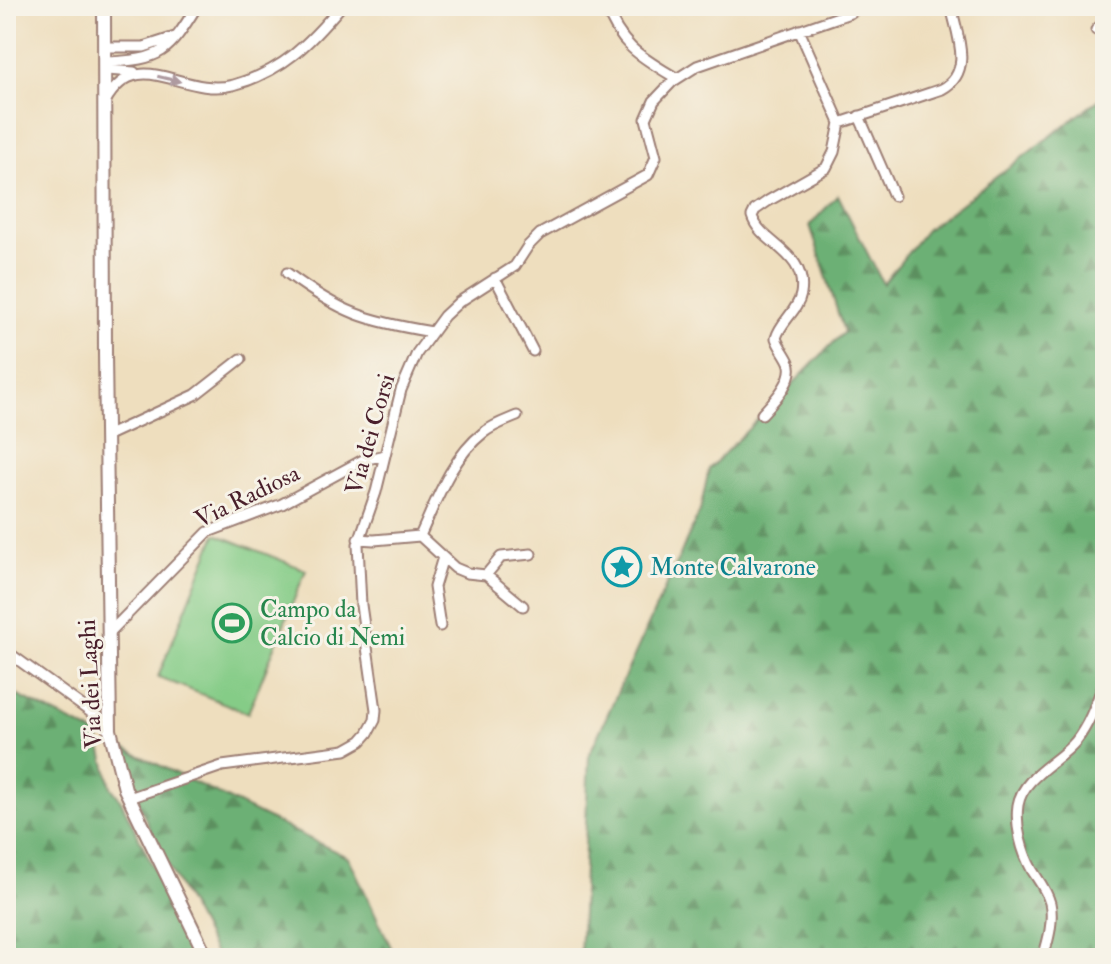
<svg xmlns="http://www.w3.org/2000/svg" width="1111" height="964" font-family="'IM FELL Double Pica',serif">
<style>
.green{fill:#85cc87;stroke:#687659;stroke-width:2}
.forest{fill:url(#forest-firs);stroke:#5b6850;stroke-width:2}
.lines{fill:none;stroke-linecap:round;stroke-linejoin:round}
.street-casing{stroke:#9c7e74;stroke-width:13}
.secondary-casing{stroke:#9c7e74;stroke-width:16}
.street{stroke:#fff;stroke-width:9}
.secondary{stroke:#fff;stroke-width:12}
.oneway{fill:#ae9aa0}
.labels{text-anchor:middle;stroke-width:6;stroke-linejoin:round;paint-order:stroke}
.street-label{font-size:24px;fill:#4a1f2b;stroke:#f7f3e8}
.culture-label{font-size:24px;fill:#0d838f;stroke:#f7f3e8;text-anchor:start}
.leisure-label{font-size:24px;fill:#27864d;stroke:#f7f3e8;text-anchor:start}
</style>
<defs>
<pattern id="forest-firs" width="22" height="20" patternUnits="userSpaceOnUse" patternTransform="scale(2)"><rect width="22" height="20" fill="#6cb074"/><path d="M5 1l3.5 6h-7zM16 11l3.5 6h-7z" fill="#5b8f5f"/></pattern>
</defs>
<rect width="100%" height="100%" fill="#f7f3e8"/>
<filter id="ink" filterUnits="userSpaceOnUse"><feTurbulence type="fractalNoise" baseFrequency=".0125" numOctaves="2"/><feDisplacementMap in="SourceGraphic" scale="16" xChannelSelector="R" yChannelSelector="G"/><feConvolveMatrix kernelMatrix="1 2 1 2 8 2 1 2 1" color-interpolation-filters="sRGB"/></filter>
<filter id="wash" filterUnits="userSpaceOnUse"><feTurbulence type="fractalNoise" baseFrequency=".006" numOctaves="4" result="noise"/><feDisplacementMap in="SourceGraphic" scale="32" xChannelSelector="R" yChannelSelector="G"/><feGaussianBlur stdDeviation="1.8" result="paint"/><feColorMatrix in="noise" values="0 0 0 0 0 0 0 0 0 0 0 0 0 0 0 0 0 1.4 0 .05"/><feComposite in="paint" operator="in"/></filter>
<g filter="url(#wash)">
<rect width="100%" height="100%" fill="#eedebe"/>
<path class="green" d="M216,534L306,570L248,713L158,677Z"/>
<path class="forest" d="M1105,95V958H580L589,755L700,511L709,469L844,332L810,225L838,195L883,284L926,230Z
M6,690L98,735L111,787L120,799L198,958H6Z
M122,747L349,858L396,958H217C183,888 138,824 122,747Z"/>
</g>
<g filter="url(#ink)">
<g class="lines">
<defs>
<path id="street" d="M606,6C620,46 641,57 676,78
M494,7L498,6
M1096,30L1105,21
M106,47H144L175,37
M106,62C162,60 168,53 197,6
M106,70L134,72
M105,102C138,43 182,98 233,85C282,72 310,43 341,6
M859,116L894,196
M840,123L942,89C974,72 957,35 951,6
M287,273C341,313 366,321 432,332
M495,278L533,351
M762,414C773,402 796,379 789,362C785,353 779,347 776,338C781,321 798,311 801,294C808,252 760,244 752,216L755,210L768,201L826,168L834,152L840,123L799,30
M106,436L195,395L241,359
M420,536C436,501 452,457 483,433C493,425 505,421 517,416
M420,536L455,568L467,573L486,575L523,606
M1105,536L1102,548L1105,566
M358,539L374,540L420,536
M486,575L501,557L531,554
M440,626L434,587L443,557
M109,633L208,532L282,504L363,460L385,455
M6,651L110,726
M129,798L222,766L345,750L361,741L368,733L375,720L376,710L361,605L358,544L376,492L401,390L417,353L444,316L459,302L515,266L528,246L540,234L648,175L656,157L646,119L654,101L672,82L697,66L850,13L860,6
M1043,958C1048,941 1054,921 1050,903C1047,891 1039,881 1032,870C1022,852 1015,826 1018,805C1023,776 1059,762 1076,741C1090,723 1097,701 1105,680"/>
<path id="secondary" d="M104,6L105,354L110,730L125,789L207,958"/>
</defs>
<use href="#street" class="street-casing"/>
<use href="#secondary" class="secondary-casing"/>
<use href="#street" class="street"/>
<use href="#secondary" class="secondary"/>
</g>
<defs><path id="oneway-solid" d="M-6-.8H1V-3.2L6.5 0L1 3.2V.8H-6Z" transform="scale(2)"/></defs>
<use class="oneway" href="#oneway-solid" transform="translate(169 79) rotate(13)"/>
</g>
<defs>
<symbol id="sight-ring" viewBox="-11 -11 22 22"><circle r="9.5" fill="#f7f3e8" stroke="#0f9aa8" stroke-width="1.5"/><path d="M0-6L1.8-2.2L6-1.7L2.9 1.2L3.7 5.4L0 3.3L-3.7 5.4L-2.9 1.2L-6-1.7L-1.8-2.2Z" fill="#0f9aa8"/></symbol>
<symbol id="stadium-ring" viewBox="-11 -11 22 22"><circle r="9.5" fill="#f7f3e8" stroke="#2e9e5b" stroke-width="1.5"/><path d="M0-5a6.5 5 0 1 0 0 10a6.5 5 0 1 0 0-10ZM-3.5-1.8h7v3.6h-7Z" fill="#2e9e5b"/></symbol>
</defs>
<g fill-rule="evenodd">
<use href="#sight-ring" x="600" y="545" width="44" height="44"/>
<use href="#stadium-ring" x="210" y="601" width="44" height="44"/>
</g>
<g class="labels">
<g class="street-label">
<text transform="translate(370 434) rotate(-74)" y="8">Via dei Corsi</text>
<text transform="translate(247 496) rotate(-26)" y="8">Via Radiosa</text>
<text transform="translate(90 684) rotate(-93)" y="8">Via dei Laghi</text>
</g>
<g class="culture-label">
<text x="650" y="575">Monte Calvarone</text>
</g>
<g class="leisure-label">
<text x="260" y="617">Campo da<tspan x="260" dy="28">Calcio di Nemi</tspan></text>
</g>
</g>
<rect width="1111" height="964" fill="none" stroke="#f7f3e8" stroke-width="32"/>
</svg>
